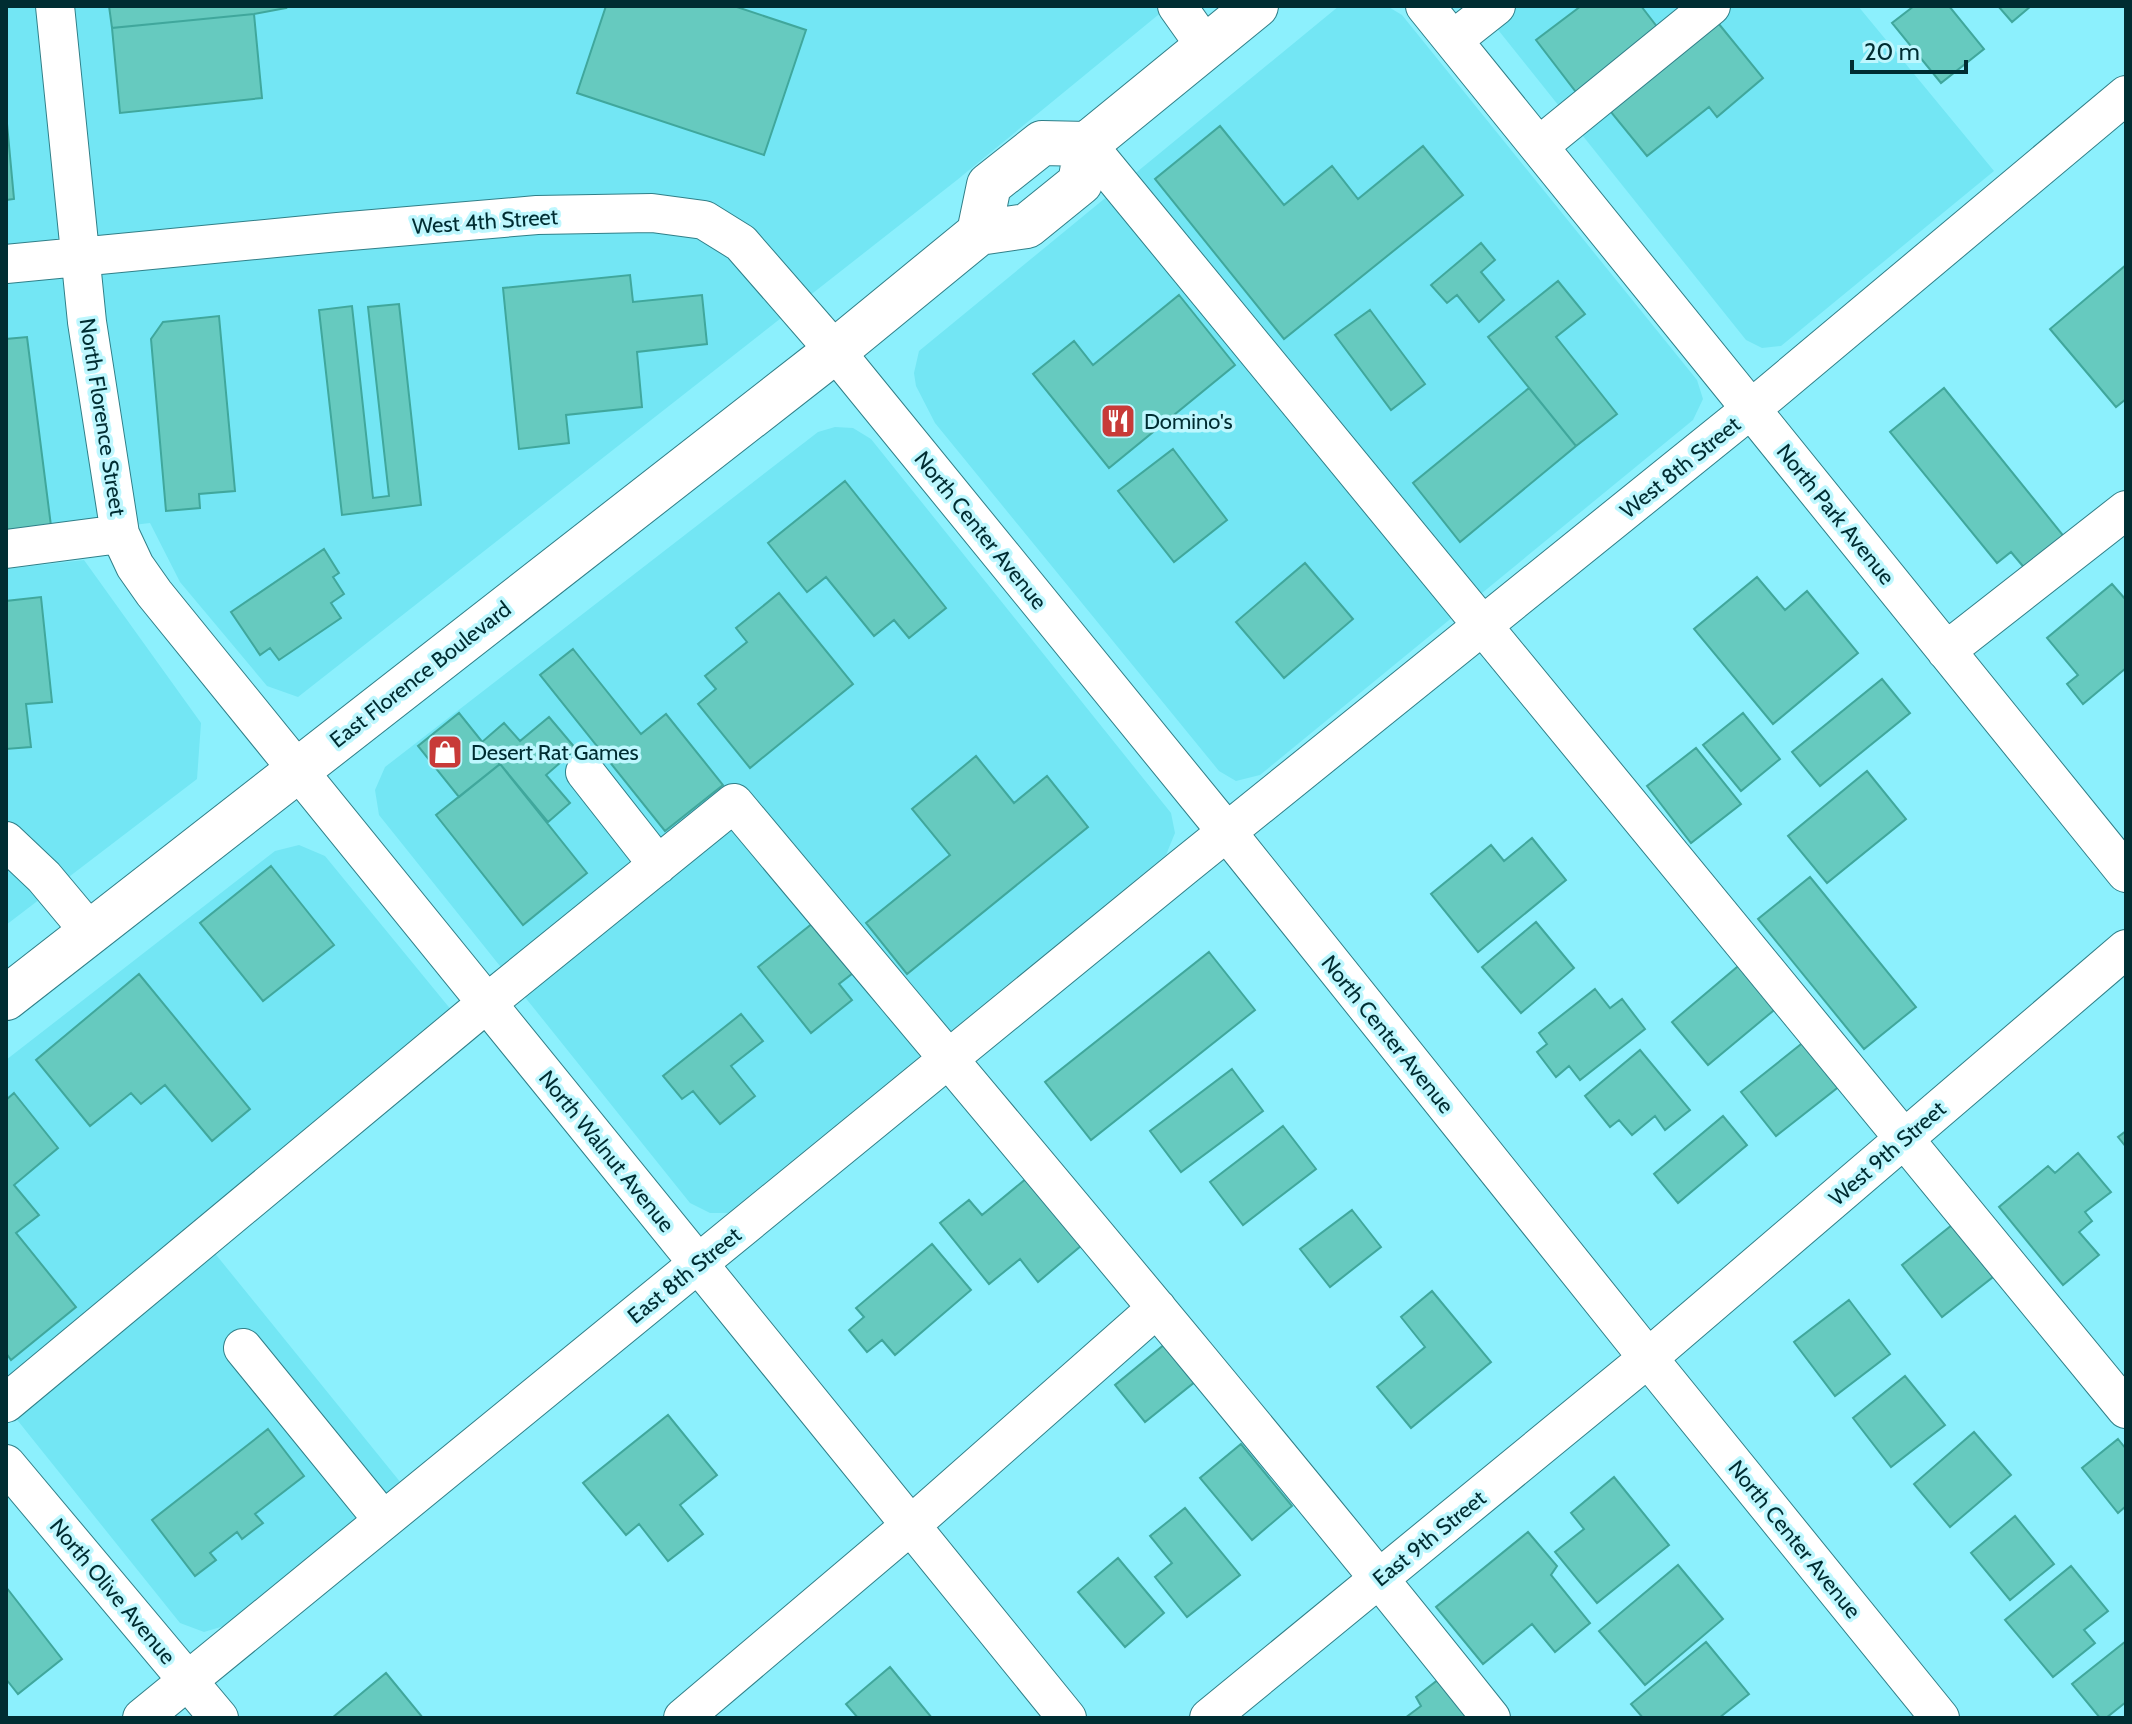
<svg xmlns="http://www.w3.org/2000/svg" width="2132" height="1724" font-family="Cabin,sans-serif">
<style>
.built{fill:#73e6f4}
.building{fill:#66cabf;stroke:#40a79c;stroke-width:2}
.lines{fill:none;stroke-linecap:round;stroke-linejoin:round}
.minor-casing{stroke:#307f88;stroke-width:40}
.major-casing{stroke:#307f88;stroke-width:46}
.minor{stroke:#fff;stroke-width:38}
.major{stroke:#fff;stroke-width:44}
.labels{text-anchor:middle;stroke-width:7;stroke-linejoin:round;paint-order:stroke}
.street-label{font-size:22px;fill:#002d32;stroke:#bef7fe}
.poi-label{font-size:22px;fill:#002d32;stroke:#bef7fe;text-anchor:start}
</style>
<rect width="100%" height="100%" fill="#8cf0fd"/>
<path class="built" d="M6,6H1169L957,180L298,697L267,686L180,582L150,523L6,540Z
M1339,6H1387L1402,15L1697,380L1703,399L1693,420L1260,775L1236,781L1219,771L935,423L916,386L914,373L919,351Z
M1479,6H1858L1994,171L1781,346L1762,348L1746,340Z
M835,427L853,428L871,439L1171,813L1175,833L1166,855L728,1213H710L690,1203L379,815L375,790L385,767L818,432Z
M84,560L201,723L197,779L6,925V569Z
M299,845L325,856L475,1039L213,1251L401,1483L224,1626L204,1632L180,1623L6,1406V1060L275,851Z"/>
<path class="building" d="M109,6H285L286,8L254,14L112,28Z
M606,6H734L806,30L764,155L577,93Z
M1581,6H1641L1658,28L1576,92L1536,40Z
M1914,6H1949L1984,49L1941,83L1892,23Z
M1998,6H2031L2012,22Z
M254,14L262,98L120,113L112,28Z
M1714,18L1763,78L1717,117L1709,107L1647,156L1606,106Z
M6,113L14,199L6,200Z
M1220,126L1284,205L1332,166L1358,199L1423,146L1463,195L1284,339L1155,179Z
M1481,243L1495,260L1481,272L1504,300L1479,322L1457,295L1447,303L1431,285Z
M2126,265V399L2116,407L2050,329Z
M630,275L633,302L702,295L707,344L637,352L642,407L566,415L569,443L519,449L503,288Z
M1558,281L1585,314L1556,337L1617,414L1576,446L1488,337Z
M1179,295L1235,365L1109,468L1033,374L1074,341L1093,365Z
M399,304L421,505L342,515L319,310L352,306L373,498L389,496L368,307Z
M1370,310L1425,384L1391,410L1335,335Z
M219,316L235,491L199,494L200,508L166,511L151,339L163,322Z
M27,337L51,526L6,532V339Z
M1529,388L1576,446L1460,542L1413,483Z
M1944,388L2066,539L2027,571L2011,552L1997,563L1890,432Z
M1173,449L1227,520L1174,562L1118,491Z
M845,481L946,608L909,638L894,620L874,636L826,577L807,592L768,543Z
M324,549L339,573L333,577L344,594L331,603L341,618L279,660L270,648L260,655L231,612Z
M1305,563L1353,619L1284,678L1236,622Z
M1757,577L1785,610L1807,591L1858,653L1773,724L1694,629Z
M2112,584L2126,600V668L2083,704L2067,684L2078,675L2047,638Z
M779,593L853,684L750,768L698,704L716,689L705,676L747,642L736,628Z
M41,597L52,702L26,704L31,747L6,749V601Z
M573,649L641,734L666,714L723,785L665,831L540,675Z
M1882,679L1910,713L1820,786L1792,752Z
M459,713L500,764L459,797L418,746Z
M1743,713L1780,759L1741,791L1703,745Z
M549,717L576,749L546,775L570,803L548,822L482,742L504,723L520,741Z
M1696,748L1741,804L1691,843L1647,786Z
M976,756L1014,803L1047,776L1088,827L907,974L866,923L950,855L912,809Z
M500,764L587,873L523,925L436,815Z
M1867,771L1906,819L1827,883L1788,836Z
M1532,838L1566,880L1478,952L1431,894L1491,845L1504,861Z
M271,866L334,945L263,1001L200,923Z
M1810,877L1916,1007L1864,1049L1758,919Z
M1536,922L1574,968L1521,1013L1482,967Z
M813,923L853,973L839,984L852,1000L811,1033L758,967Z
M1209,952L1255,1010L1091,1140L1045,1082Z
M1743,962L1779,1006L1708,1065L1672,1022Z
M139,974L250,1109L212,1141L165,1085L141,1104L131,1093L90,1126L36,1060Z
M1595,989L1610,1008L1622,999L1645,1029L1580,1080L1569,1066L1556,1077L1537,1052L1547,1044L1539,1033Z
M741,1014L763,1041L731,1066L755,1096L720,1124L693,1091L682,1099L663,1076Z
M1805,1041L1841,1085L1776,1136L1741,1092Z
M1640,1050L1690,1110L1665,1130L1655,1116L1632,1135L1619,1120L1610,1127L1585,1096Z
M1232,1069L1263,1111L1181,1172L1150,1131Z
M14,1093L58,1148L14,1185L39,1215L16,1233L76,1307L11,1360L6,1353V1100Z
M1723,1116L1747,1145L1678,1203L1654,1174Z
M1283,1126L1316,1169L1243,1225L1210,1182Z
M2126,1131V1147L2118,1137Z
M2078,1153L2111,1192L2085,1212L2092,1221L2079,1232L2099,1255L2063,1285L1999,1207L2048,1166L2055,1173Z
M1027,1178L1082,1245L1038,1282L1020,1259L989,1284L940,1223L969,1200L982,1215Z
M1352,1210L1381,1247L1330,1287L1300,1249Z
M1952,1225L1993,1277L1942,1317L1902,1265Z
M932,1244L971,1290L895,1355L882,1340L867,1352L849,1330L864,1317L856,1308Z
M1432,1291L1491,1362L1411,1428L1377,1387L1425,1347L1401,1317Z
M1849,1300L1890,1354L1835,1396L1794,1342Z
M1165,1344L1196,1381L1145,1422L1115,1385Z
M1905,1376L1945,1425L1891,1467L1853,1418Z
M668,1415L717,1475L680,1505L703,1534L668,1561L639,1524L626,1535L583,1483Z
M268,1429L304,1476L255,1514L263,1523L242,1539L237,1532L210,1553L216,1560L195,1576L152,1520Z
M1974,1432L2011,1475L1950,1527L1914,1484Z
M2118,1439L2126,1449V1506L2118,1513L2082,1468Z
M1241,1444L1292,1506L1252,1540L1200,1478Z
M1614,1477L1669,1545L1597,1603L1555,1552L1584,1529L1571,1513Z
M1185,1508L1240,1575L1187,1617L1155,1577L1172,1563L1150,1536Z
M2015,1516L2054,1564L2010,1600L1971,1553Z
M1528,1532L1557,1566L1551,1575L1590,1623L1555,1652L1532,1624L1483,1664L1436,1607Z
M1118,1558L1164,1613L1125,1647L1078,1592Z
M1678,1565L1723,1619L1645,1685L1599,1631Z
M2071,1566L2108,1611L2084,1630L2095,1643L2053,1677L2005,1620Z
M6,1587L62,1659L18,1694L6,1679Z
M2126,1641V1702L2106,1718H2100L2072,1684Z
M1706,1642L1749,1694L1719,1718H1643L1631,1704Z
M890,1667L932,1718H858L846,1704Z
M386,1673L423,1718H332Z
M1439,1679L1469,1718H1405L1421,1706L1416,1697Z"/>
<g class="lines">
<defs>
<path id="minor" d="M55,6L87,322L120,534L135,566L154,593L1067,1718
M1177,6L1206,47
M1425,6L2126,873
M1453,40L1496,6
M1087,144L2126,1409
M1539,146L1711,6
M6,264L338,232L537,215L652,213L704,220L741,243L835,351L1226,831L1648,1358L1940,1718
M6,549L120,534
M1946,651L2126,510
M585,772L658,865
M6,841L44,877L90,932
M243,1348L383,1520
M6,1403L487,1003L734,803C988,1107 1244,1408 1491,1718
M6,1464L219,1718
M142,1718L1182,868L1751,409L2126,95
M683,1718L911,1525L1157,1308
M1209,1718L1648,1358L2126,949"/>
<path id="major" d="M979,233L989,185L1042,143L1087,144L1256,6
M6,998L835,351L979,233L1027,226L1080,183L1087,144"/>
</defs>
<use href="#minor" class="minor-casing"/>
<use href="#major" class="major-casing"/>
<use href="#minor" class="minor"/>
<use href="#major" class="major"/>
</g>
<defs>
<symbol id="restaurant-square" viewBox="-11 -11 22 22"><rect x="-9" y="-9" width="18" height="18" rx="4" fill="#c83a38" stroke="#bef7fe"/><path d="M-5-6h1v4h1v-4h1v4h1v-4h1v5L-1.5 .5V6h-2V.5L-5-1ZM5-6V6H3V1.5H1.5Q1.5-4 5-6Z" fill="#fff"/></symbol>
<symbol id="shop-square" viewBox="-11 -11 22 22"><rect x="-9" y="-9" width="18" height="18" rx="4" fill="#c83a38" stroke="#bef7fe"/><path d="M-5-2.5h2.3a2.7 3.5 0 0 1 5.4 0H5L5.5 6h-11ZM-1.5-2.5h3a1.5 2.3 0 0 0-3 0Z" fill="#fff"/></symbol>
</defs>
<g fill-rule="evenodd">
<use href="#restaurant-square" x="1098" y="401" width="40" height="40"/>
<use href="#shop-square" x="425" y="732" width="40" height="40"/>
</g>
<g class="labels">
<g class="street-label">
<text transform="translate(485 221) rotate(-4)" y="8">West 4th Street</text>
<text transform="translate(103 417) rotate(81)" y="8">North Florence Street</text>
<text transform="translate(1680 467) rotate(-39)" y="8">West 8th Street</text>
<text transform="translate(1836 514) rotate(51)" y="8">North Park Avenue</text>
<text transform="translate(981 530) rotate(51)" y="8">North Center Avenue</text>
<text transform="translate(420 674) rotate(-38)" y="8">East Florence Boulevard</text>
<text transform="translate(1388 1034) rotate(51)" y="8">North Center Avenue</text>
<text transform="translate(607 1151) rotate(51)" y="8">North Walnut Avenue</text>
<text transform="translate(1887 1153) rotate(-41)" y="8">West 9th Street</text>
<text transform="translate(684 1275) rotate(-39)" y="8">East 8th Street</text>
<text transform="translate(1429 1538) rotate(-39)" y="8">East 9th Street</text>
<text transform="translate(1795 1539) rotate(51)" y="8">North Center Avenue</text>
<text transform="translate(113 1591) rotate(50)" y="8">North Olive Avenue</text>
</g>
<g class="poi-label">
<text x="1144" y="429">Domino's</text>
<text x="471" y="760">Desert Rat Games</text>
</g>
</g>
<rect width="2132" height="1724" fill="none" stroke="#002d32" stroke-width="16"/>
<path d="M1852 60v12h114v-12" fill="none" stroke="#002d32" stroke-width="4"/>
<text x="1864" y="60" font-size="24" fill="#002d32" stroke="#bef7fe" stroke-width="6" paint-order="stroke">20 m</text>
</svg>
